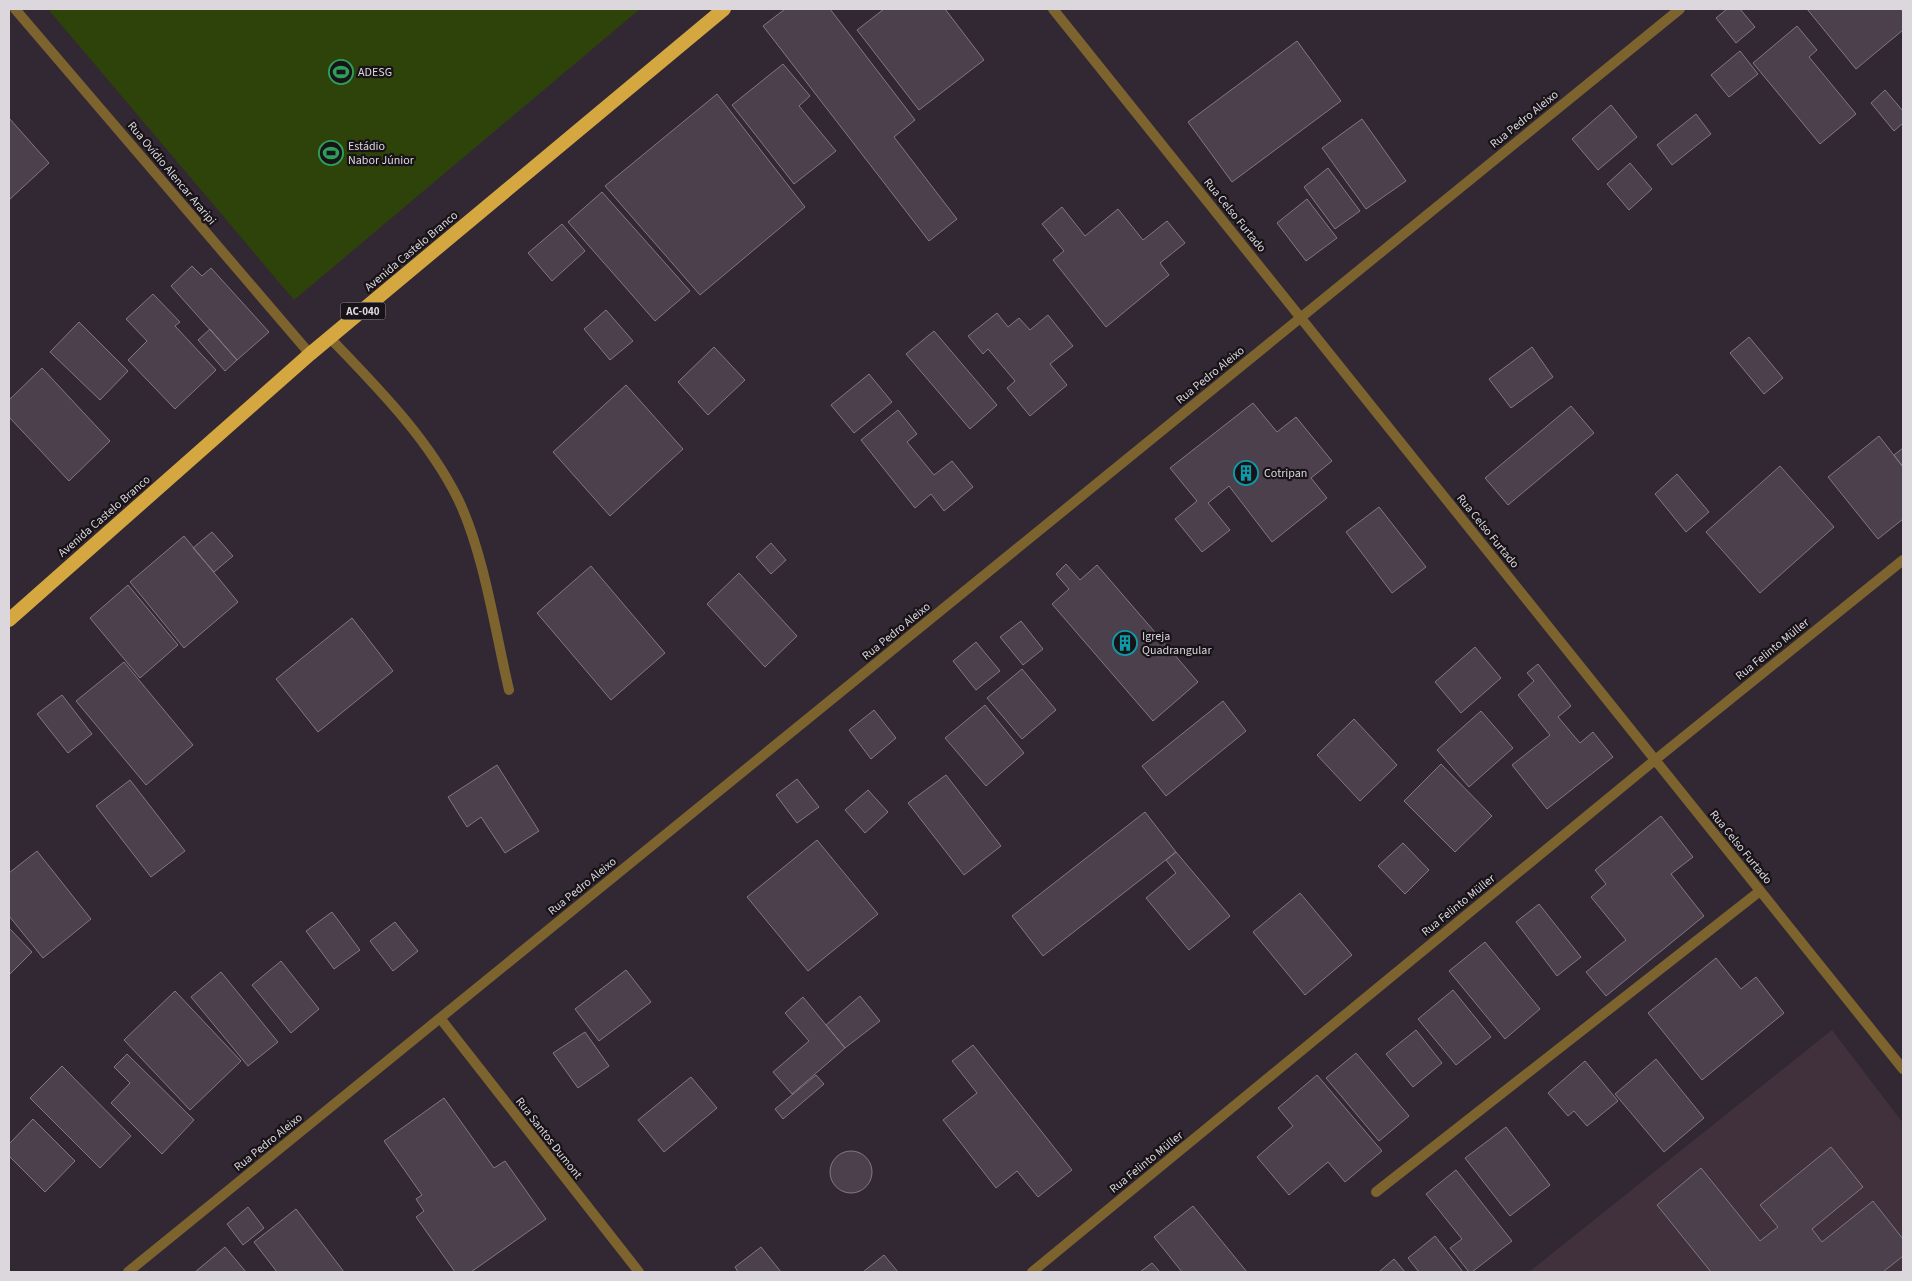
<svg xmlns="http://www.w3.org/2000/svg" width="1912" height="1281" font-family="'Source Sans 3',sans-serif">
<style>
.education{fill:#41313c}
.green{fill:#2e4309}
.building{fill:#4b404c;stroke:#827784}
.lines{fill:none;stroke-linecap:round;stroke-linejoin:round}
.service{stroke:#7d642e;stroke-width:10}
.minor{stroke:#7d642e;stroke-width:10}
.trunk{stroke:#d5a740;stroke-width:14}
.labels{text-anchor:middle;stroke-width:4.5;stroke-linejoin:round;paint-order:stroke}
.shield{fill:#171317;stroke:#a19ca2;stroke-width:1}
.shield-label{font-size:11px;font-weight:bold;fill:#dcd6dd}
.poi-label{font-size:12px;fill:#dcd6dd;stroke:#171317;text-anchor:start}
.street-label{font-size:12px;fill:#dcd6dd;stroke:#171317}
</style>
<rect width="100%" height="100%" fill="#322833"/>
<path class="education" d="M1832,1030L1903,1123V1272H1529Z"/>
<path class="green" d="M48,9H640L294,300Z"/>
<path class="building" d="M785,9H830L915,120L894,137L957,219L929,241L763,26Z
M884,9H945L984,60L919,110L857,30Z
M1727,9H1740L1755,27L1736,43L1716,18Z
M1807,9H1901L1903,12V30L1856,69Z
M1797,26L1817,50L1809,57L1856,114L1820,144L1753,63Z
M1297,41L1341,101L1232,182L1188,122Z
M1740,51L1758,74L1729,97L1711,75Z
M783,64L810,96L799,106L836,151L794,184L732,105Z
M1885,90L1903,111V123L1894,131L1871,103Z
M717,94L805,207L700,295L605,186Z
M1611,105L1637,137L1598,170L1572,139Z
M1696,114L1711,134L1672,165L1657,145Z
M9,118L49,163L9,200Z
M1362,119L1406,181L1366,209L1322,148Z
M1630,163L1652,189L1629,210L1607,184Z
M1328,168L1360,211L1335,229L1304,187Z
M602,192L690,291L655,321L568,222Z
M1307,199L1337,238L1306,261L1277,223Z
M1062,207L1085,236L1118,209L1143,240L1167,221L1185,243L1160,263L1169,275L1106,327L1053,260L1064,251L1042,224Z
M562,224L585,251L552,281L528,253Z
M192,266L202,276L211,268L269,332L237,360L171,286Z
M153,294L180,322L175,326L216,370L175,409L128,360L147,341L126,319Z
M606,310L633,341L610,360L584,329Z
M997,313L1008,327L1019,318L1030,330L1048,315L1073,346L1050,364L1067,385L1030,416L1007,388L1015,381L988,349L983,354L968,336Z
M79,322L128,371L100,400L50,352Z
M210,329L237,360L225,371L198,340Z
M934,331L997,405L970,429L906,354Z
M1749,337L1783,378L1764,394L1730,353Z
M714,347L745,380L708,415L678,382Z
M1532,347L1553,377L1511,408L1489,379Z
M42,368L110,441L69,481L9,417V400Z
M869,374L892,402L854,433L831,405Z
M626,385L683,449L610,516L553,452Z
M1253,403L1277,432L1296,417L1332,461L1311,478L1327,498L1272,542L1229,486L1208,503L1230,530L1202,552L1175,519L1197,501L1170,468Z
M1571,406L1594,433L1508,505L1485,478Z
M898,410L917,434L907,442L934,475L952,461L973,487L944,511L931,494L915,508L861,440Z
M1879,436L1903,467V519L1878,539L1828,477Z
M1903,448V467L1894,455Z
M1780,466L1834,527L1760,593L1706,532Z
M1677,474L1709,512L1686,532L1655,494Z
M1379,507L1426,567L1392,593L1346,532Z
M212,532L233,556L214,572L193,548Z
M184,536L238,602L184,648L130,582Z
M771,543L786,560L771,574L756,557Z
M1066,564L1080,580L1097,565L1198,682L1153,721L1052,604L1069,589L1056,574Z
M591,566L665,653L611,700L537,613Z
M739,573L797,636L765,667L707,604Z
M128,585L178,645L140,678L90,618Z
M352,618L393,671L318,732L276,679Z
M1021,621L1043,649L1023,665L1000,637Z
M976,642L1000,671L976,690L953,661Z
M1475,647L1501,678L1461,713L1435,682Z
M124,662L193,745L146,785L76,701Z
M1538,664L1571,706L1558,717L1580,743L1593,732L1613,757L1547,809L1512,765L1550,735L1518,695L1534,681L1527,673Z
M1022,669L1056,710L1022,739L987,698Z
M62,695L92,734L68,753L37,714Z
M1223,701L1246,731L1166,796L1142,766Z
M985,705L1024,753L986,786L945,738Z
M874,710L896,738L871,759L849,730Z
M1481,711L1513,748L1469,787L1437,750Z
M1354,719L1397,765L1360,801L1317,755Z
M1441,764L1492,816L1455,852L1404,801Z
M497,765L539,831L505,853L481,817L467,827L448,797Z
M946,775L1001,846L964,875L908,803Z
M797,779L819,807L797,823L776,795Z
M130,780L185,851L151,877L96,806Z
M868,790L888,812L865,833L845,810Z
M1145,812L1176,852L1043,956L1012,916Z
M1661,816L1693,857L1671,874L1704,916L1606,996L1586,972L1626,940L1591,897L1606,884L1595,870Z
M817,840L878,914L808,971L747,897Z
M1403,843L1429,870L1405,894L1378,866Z
M37,851L91,919L43,958L9,916V873Z
M1176,852L1230,916L1189,950L1146,898L1176,873L1166,860Z
M1300,893L1352,955L1305,995L1253,932Z
M1539,904L1581,957L1557,976L1516,922Z
M332,912L360,950L334,969L306,931Z
M395,922L418,951L393,971L370,941Z
M9,928L32,952L9,975Z
M1485,942L1540,1009L1505,1039L1449,971Z
M1716,958L1741,989L1756,977L1784,1013L1702,1080L1648,1013Z
M281,961L319,1009L291,1033L252,985Z
M626,970L651,1002L599,1041L575,1009Z
M221,972L278,1042L248,1066L191,997Z
M1453,990L1491,1037L1456,1065L1418,1019Z
M175,991L241,1061L190,1110L124,1040Z
M860,996L880,1021L845,1048L826,1025Z
M803,997L845,1048L792,1094L773,1072L809,1041L785,1013Z
M1416,1030L1442,1063L1413,1087L1386,1054Z
M585,1032L609,1066L578,1088L553,1053Z
M973,1045L1072,1170L1038,1197L1017,1171L996,1188L943,1120L977,1093L952,1061Z
M1356,1053L1409,1116L1379,1141L1326,1078Z
M127,1054L194,1120L162,1154L111,1103L130,1083L114,1067Z
M1656,1059L1704,1118L1664,1152L1615,1094Z
M1585,1061L1618,1101L1587,1126L1574,1111L1568,1116L1548,1093Z
M62,1066L131,1136L100,1168L30,1098Z
M816,1075L824,1084L783,1119L775,1109Z
M1317,1075L1382,1151L1345,1182L1328,1162L1289,1195L1257,1157L1293,1126L1278,1108Z
M691,1077L717,1108L664,1152L638,1120Z
M444,1098L494,1168L505,1161L546,1219L471,1272H455L416,1217L424,1211L416,1199L422,1195L384,1141Z
M33,1119L75,1161L45,1192L9,1156V1144Z
M1506,1127L1550,1185L1510,1216L1465,1158Z
M1831,1147L1863,1187L1812,1229L1822,1242L1873,1201L1903,1239V1256L1883,1272H1711L1657,1205L1701,1168L1760,1241L1778,1227L1760,1205Z
M830 1172a21 21 0 1 1 42 0a21 21 0 1 1-42 0Z
M1456,1170L1512,1241L1472,1272H1469L1450,1248L1462,1239L1426,1194Z
M1193,1206L1247,1272H1182L1154,1237Z
M248,1207L264,1228L243,1245L227,1224Z
M296,1209L344,1272H277L254,1242Z
M1435,1236L1463,1272H1419L1408,1258Z
M225,1247L246,1272H195Z
M761,1247L781,1272H738L735,1267Z
M884,1255L898,1272H863Z
M1394,1259L1405,1272H1379Z
M1152,1263L1160,1272H1140Z"/>
<g class="lines">
<path class="service" d="M330,338C377,387 428,438 458,499C484,553 495,631 509,690"/>
<path class="minor" d="M15,9L310,354
M1053,9L1903,1069
M440,1018L639,1272
M1376,1192L1760,891
M128,1272L1680,9
M1032,1272L1655,760L1903,560"/>
<path class="trunk" d="M9,620L310,354L724,9"/>
</g>
<defs>
<symbol id="stadium-ring" viewBox="-11 -11 22 22"><circle r="9.5" fill="#171317" stroke="#2e9e5b" stroke-width="1.5"/><path d="M0-5a6.5 5 0 1 0 0 10a6.5 5 0 1 0 0-10ZM-3.5-1.8h7v3.6h-7Z" fill="#2e9e5b"/></symbol>
<symbol id="building-ring" viewBox="-11 -11 22 22"><circle r="9.5" fill="#171317" stroke="#0f9aa8" stroke-width="1.5"/><path d="M-4-6H4V6H1V3H-1V6H-4ZM-2.5-4.3h1.7v1.8h-1.7ZM.8-4.3h1.7v1.8H.8ZM-2.5-1h1.7V.8h-1.7ZM.8-1h1.7V.8H.8Z" fill="#0f9aa8"/></symbol>
</defs>
<g fill-rule="evenodd">
<use href="#stadium-ring" x="327" y="58" width="28" height="28"/>
<use href="#stadium-ring" x="317" y="139" width="28" height="28"/>
<use href="#building-ring" x="1232" y="459" width="28" height="28"/>
<use href="#building-ring" x="1111" y="629" width="28" height="28"/>
</g>
<g class="labels">
<rect class="shield" x="340.5" y="302.5" width="45" height="17" rx="4"/>
<g class="shield-label">
<text x="363" y="315">AC-040</text>
</g>
<g class="poi-label">
<text x="358" y="76">ADESG</text>
<text x="348" y="150">Estádio<tspan x="348" dy="14">Nabor Júnior</tspan></text>
<text x="1264" y="477">Cotripan</text>
<text x="1142" y="640">Igreja<tspan x="1142" dy="14">Quadrangular</tspan></text>
</g>
<g class="street-label">
<text transform="translate(1524 119) rotate(-39)" y="4">Rua Pedro Aleixo</text>
<text transform="translate(172 173) rotate(50)" y="4">Rua Ovídio Alencar Araripi</text>
<text transform="translate(1235 215) rotate(51)" y="4">Rua Celso Furtado</text>
<text transform="translate(411 251) rotate(-40)" y="4">Avenida Castelo Branco</text>
<text transform="translate(1210 375) rotate(-39)" y="4">Rua Pedro Aleixo</text>
<text transform="translate(104 516) rotate(-41)" y="4">Avenida Castelo Branco</text>
<text transform="translate(1488 531) rotate(51)" y="4">Rua Celso Furtado</text>
<text transform="translate(896 631) rotate(-39)" y="4">Rua Pedro Aleixo</text>
<text transform="translate(1772 649) rotate(-39)" y="4">Rua Felinto Müller</text>
<text transform="translate(1741 847) rotate(51)" y="4">Rua Celso Furtado</text>
<text transform="translate(582 886) rotate(-39)" y="4">Rua Pedro Aleixo</text>
<text transform="translate(1458 905) rotate(-39)" y="4">Rua Felinto Müller</text>
<text transform="translate(549 1138) rotate(52)" y="4">Rua Santos Dumont</text>
<text transform="translate(268 1142) rotate(-39)" y="4">Rua Pedro Aleixo</text>
<text transform="translate(1146 1162) rotate(-39)" y="4">Rua Felinto Müller</text>
</g>
</g>
<rect width="1912" height="1281" fill="none" stroke="#dcd6dd" stroke-width="20"/>
</svg>
